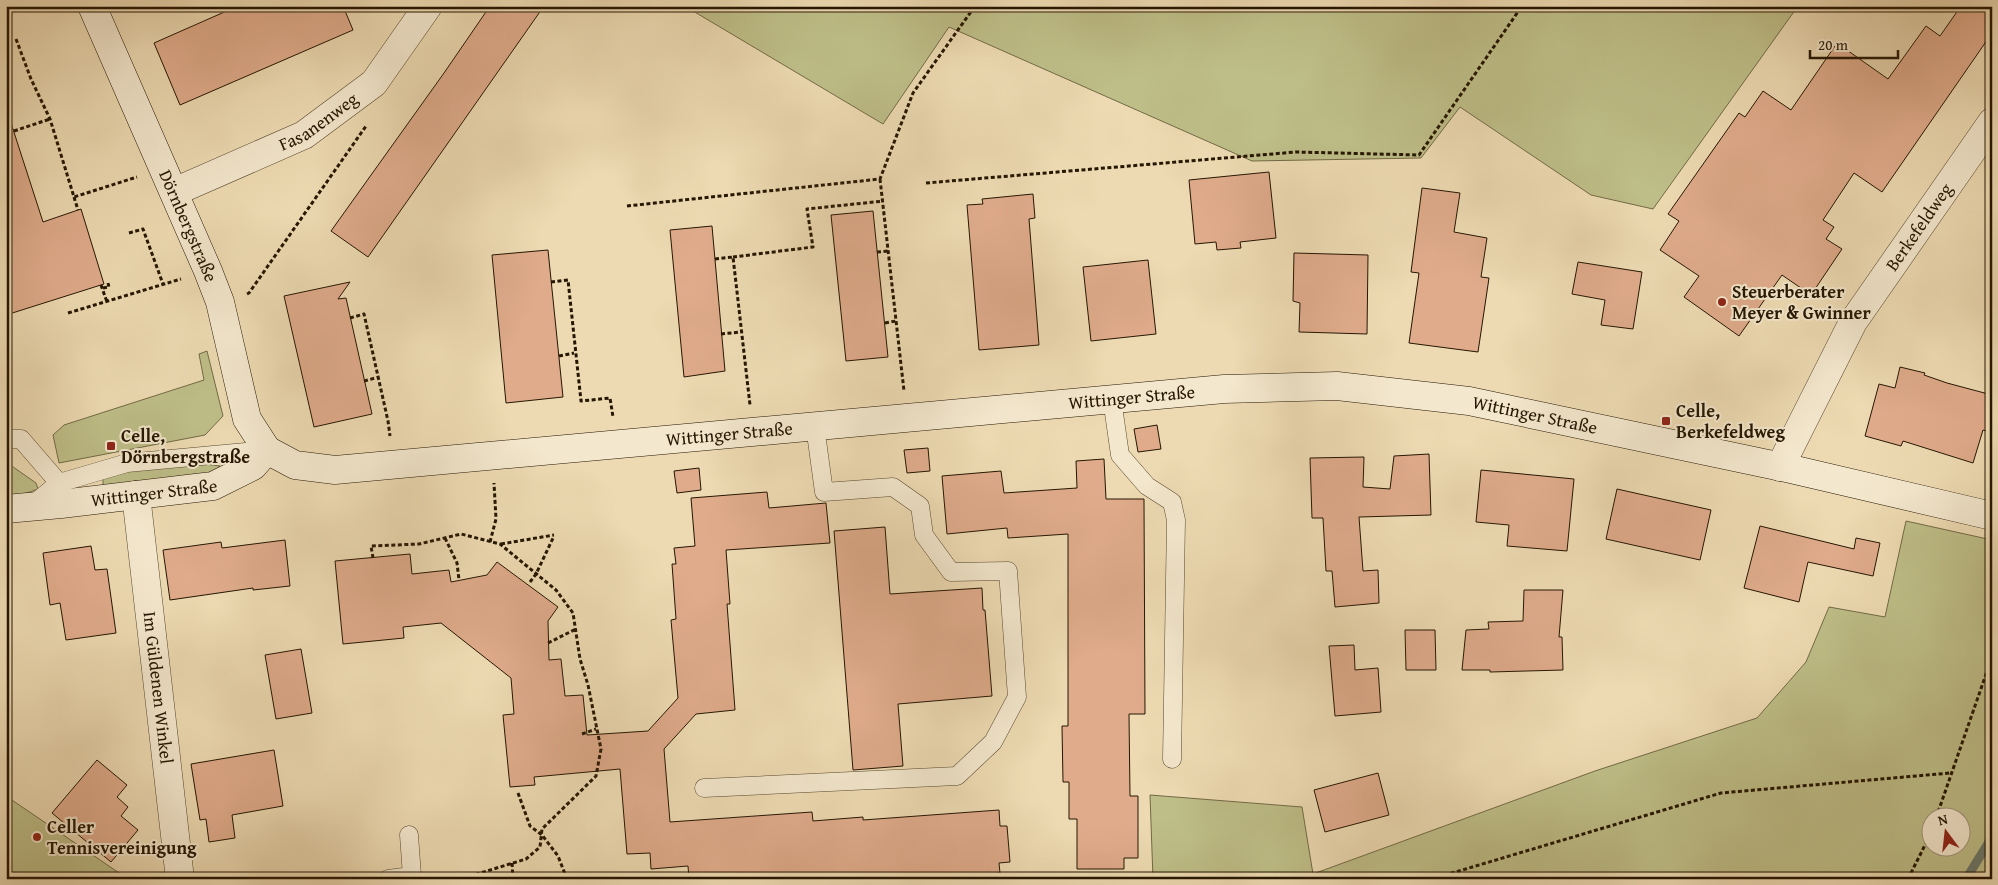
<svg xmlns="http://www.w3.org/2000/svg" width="1998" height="885" font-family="'Gentium Book Plus',serif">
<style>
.green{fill:#bebe88;stroke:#726a45;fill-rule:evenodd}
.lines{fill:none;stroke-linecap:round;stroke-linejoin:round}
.stream{stroke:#6b786c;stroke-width:9}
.building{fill:#dfab8b;stroke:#251602}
.lane-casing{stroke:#57472e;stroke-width:19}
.street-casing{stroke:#57472e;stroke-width:29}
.secondary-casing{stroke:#251602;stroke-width:29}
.path{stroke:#251602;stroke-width:3;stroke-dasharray:4 2.5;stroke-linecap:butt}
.lane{stroke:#f3e7cd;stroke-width:18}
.street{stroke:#f3e7cd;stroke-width:28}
.secondary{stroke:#f3e7cd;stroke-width:28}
.poi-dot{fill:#8f2418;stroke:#f3e7cd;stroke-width:2}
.labels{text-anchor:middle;stroke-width:4;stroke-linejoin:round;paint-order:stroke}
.street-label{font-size:18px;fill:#251602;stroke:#f3e7cd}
.poi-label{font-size:18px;font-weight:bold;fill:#251602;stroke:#f3e7cd;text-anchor:start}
</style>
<rect width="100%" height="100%" fill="#eddab2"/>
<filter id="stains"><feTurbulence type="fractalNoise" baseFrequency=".004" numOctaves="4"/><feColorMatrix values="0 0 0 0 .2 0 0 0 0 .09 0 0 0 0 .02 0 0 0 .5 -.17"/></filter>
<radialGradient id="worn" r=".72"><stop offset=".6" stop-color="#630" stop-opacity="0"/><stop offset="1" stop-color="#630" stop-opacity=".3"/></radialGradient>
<path class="green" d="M697,6H1798L1653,209L1591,195L1460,107L1421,158L1252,161L949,27L883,124L693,11Z
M207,351L223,416L205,435L59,463L53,435L64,425L204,380L199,354Z
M6,462L36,483L38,489L24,494L6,496Z
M197,463L220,466C203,482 135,484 110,486L103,485V479L124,472Z
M1906,521L1992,540V879H1153L1150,795L1302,807L1313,874L1595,771L1757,718L1806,662L1829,607L1885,617ZM1930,818H1960V848H1930Z
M6,796L128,879H6Z"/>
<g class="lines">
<path class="stream" d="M1966,879L1992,837"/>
</g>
<path class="building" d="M238,6H343L353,30L180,105L154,43Z
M490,6H544L368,257L331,231L444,73Z
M1961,6H1992V33L1882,192L1854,173L1823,220L1834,227L1826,239L1842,249L1811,295L1782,275L1739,336L1684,297L1699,276L1660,250L1679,221L1668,214L1739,113L1745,117L1763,91L1791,110L1837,43L1888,79L1926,26L1940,36Z
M11,123L43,222L81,209L104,284L6,315V124Z
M1269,172L1276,238L1240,242L1241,248L1217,250L1216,242L1195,244L1189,180Z
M1422,188L1460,193L1454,232L1487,238L1481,277L1489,278L1478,352L1409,343L1419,273L1411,272Z
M1033,194L1035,218L1029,219L1039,345L979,350L967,205L983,204L982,199Z
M873,211L888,357L846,361L831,215Z
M712,226L725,371L684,377L670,230Z
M548,250L563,397L506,403L492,255Z
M1294,253L1368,255L1367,334L1299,332L1300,303L1293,301Z
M1148,260L1156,334L1091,341L1083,267Z
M1578,262L1642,272L1633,329L1601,325L1605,300L1572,294Z
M350,282L338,299L346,298L372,414L314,427L284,296Z
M1900,367L1925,373L1924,375L1947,383L1992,395V433L1983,430L1973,463L1903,441L1901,446L1865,436L1879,384L1895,388Z
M1157,425L1161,449L1138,452L1134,429Z
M928,448L930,471L907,473L904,450Z
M1429,454L1431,515L1359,517L1363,571L1378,570L1379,603L1335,607L1332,571H1326L1323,518H1312L1310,458L1364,457L1363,487L1390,489L1394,456Z
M1104,459L1106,499H1144L1145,714H1129L1130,796H1138V858H1124V869H1077V819H1069V782H1063L1062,726H1068V534L1008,538L1007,528L947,534L942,476L1001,471L1004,493L1077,488L1076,461Z
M699,468L701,490L677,493L674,471Z
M1481,470L1574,479L1567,551L1507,546L1509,525L1476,522Z
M1617,489L1711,510L1700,560L1606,539Z
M767,492L769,508L826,503L830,543L726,550L730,604H727L735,710L696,714L664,749L670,822L812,812L813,821L863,817V820L999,810L1000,826H1007L1010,862L999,863L1000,873L923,879H893L892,874L825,879H689L688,866L651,869L650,853L627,854L620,769L534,777L535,785L510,787L503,715L514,714L511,678L441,623L403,627L404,638L343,644L335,561L410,554L412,574L449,570L451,582L487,575L497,562L558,607L548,621L549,660L561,659L565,696L583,695L587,735L648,731L678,698L671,620L676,619L672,564H676L674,548L695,546L691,498Z
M1760,526L1854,549L1856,538L1880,543L1873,576L1808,562L1799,602L1744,588Z
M885,527L890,594L982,588L983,610H985L992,696L898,704L903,766L853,770L834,531Z
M285,540L290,586L253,590V588L170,600L163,550L221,542L222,548Z
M91,546L95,570L107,569L116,633L66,640L60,603L50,605L43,553Z
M1524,590H1563L1559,637H1562L1563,670L1490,672V670H1462L1466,630L1489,629L1488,622L1523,621Z
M1405,630H1435L1436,670H1406Z
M1354,645L1355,670L1378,668L1381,712L1335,716L1329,646Z
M301,649L312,713L276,719L265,655Z
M274,750L283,806L232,815L235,838L209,842L206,819L200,820L191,764Z
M97,760L127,785L117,797L128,807L121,816L138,830L111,862L52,813Z
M1378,773L1389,815L1325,832L1314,790Z"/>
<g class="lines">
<defs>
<path id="lane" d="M1112,399L1120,455L1147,486L1172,502L1176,520L1172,759
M6,439H21L59,483L60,495
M31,506L59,483L127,463L267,450
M704,788L957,776L993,742L1017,697L1008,571L951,572L924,535L920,506L893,487L824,492L815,426
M388,879L412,876L409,835"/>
<g id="street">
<path id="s1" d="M174,192L304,135L374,83L428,6"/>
<path id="s2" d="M1780,467L1853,322L1992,122"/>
<path id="s3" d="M136,495L180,879"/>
</g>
<g id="secondary">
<path id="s4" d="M92,6L208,271L220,302L247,419L267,450"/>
<path id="s5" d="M267,450L295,465L335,470L1224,389L1337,386L1469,401L1791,469L1992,516"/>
<path id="s6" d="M6,509L61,504L213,486L253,466L267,450"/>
</g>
</defs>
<use href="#lane" class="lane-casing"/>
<use href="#street" class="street-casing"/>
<use href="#secondary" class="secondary-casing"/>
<path class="path" d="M16,39L31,79L50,119L74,197L137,177
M14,131L50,119
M880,179L904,391
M926,183L1296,152L1419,155L1522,6
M74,197L78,210
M627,206L880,179L913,93L975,6
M129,233L143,229L163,284
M877,252L888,251
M733,257L813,247L807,209L884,201
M715,259L733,257L750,405
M551,282L568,280L581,401L610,398L613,417
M101,285L107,302
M103,288L109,287L108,283
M247,294L249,293L366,126
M68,313L181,279
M350,318L364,314L388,421L390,436
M885,323L896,321
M721,334L740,332
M559,356L574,353
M364,381L379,377
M445,538L457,563L459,580
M490,542L496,519L494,483
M501,544L554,535
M373,558L371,546L419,544L461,534L500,544L556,590L573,613L580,659L588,685L601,749L596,776L542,829L540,847L526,859L461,879
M530,582L536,574L554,536
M548,643L576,629
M582,734L596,729
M518,793L530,826L542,835L558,856L567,879
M1936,818L1992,657
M512,863L513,879
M1432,879L1721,793L1950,773
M1908,879L1930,835"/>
<use href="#lane" class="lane"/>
<use href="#street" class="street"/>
<use href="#secondary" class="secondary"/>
</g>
<g class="poi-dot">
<circle cx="1722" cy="302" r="5"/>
<rect x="1661" y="416" width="10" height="10" rx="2.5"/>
<rect x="106" y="441" width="10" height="10" rx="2.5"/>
<circle cx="37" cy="837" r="5"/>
</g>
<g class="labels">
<g class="street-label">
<text dy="6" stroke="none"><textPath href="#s1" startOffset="161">Fasanenweg</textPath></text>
<text dy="6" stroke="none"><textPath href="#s4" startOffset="240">Dörnbergstraße</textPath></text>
<text dy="6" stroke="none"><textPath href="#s2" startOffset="278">Berkefeldweg</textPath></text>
<text dy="6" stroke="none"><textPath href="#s5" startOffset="872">Wittinger Straße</textPath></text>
<text dy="6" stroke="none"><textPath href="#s5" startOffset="1278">Wittinger Straße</textPath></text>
<text dy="6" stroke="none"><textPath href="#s5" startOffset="468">Wittinger Straße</textPath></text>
<text dy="6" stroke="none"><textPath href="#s6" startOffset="149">Wittinger Straße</textPath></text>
<text dy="6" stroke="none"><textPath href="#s3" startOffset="194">Im Güldenen Winkel</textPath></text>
</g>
<g class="poi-label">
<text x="1732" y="298">Steuerberater<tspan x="1732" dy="21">Meyer &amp; Gwinner</tspan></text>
<text x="1676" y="417">Celle,<tspan x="1676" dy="21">Berkefeldweg</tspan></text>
<text x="121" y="442">Celle,<tspan x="121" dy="21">Dörnbergstraße</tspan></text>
<text x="47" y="833">Celler<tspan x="47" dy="21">Tennisvereinigung</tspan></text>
</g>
</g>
<rect width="1998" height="885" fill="none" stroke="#eddab2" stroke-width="25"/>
<rect x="8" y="8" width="1983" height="870" fill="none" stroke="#251602" stroke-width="2.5"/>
<rect x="12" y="12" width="1973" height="860" fill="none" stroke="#251602"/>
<g transform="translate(1946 832) rotate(345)"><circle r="24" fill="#f3e7cd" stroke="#a1937c"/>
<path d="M0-4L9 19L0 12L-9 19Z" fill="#8f2418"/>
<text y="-8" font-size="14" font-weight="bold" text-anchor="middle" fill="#251602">N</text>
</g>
<path d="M1810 50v8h88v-8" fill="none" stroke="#251602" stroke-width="2.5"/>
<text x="1818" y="50" font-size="15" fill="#251602" stroke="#f3e7cd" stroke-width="4" paint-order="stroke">20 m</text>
<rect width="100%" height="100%" filter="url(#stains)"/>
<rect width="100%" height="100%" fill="url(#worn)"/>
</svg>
